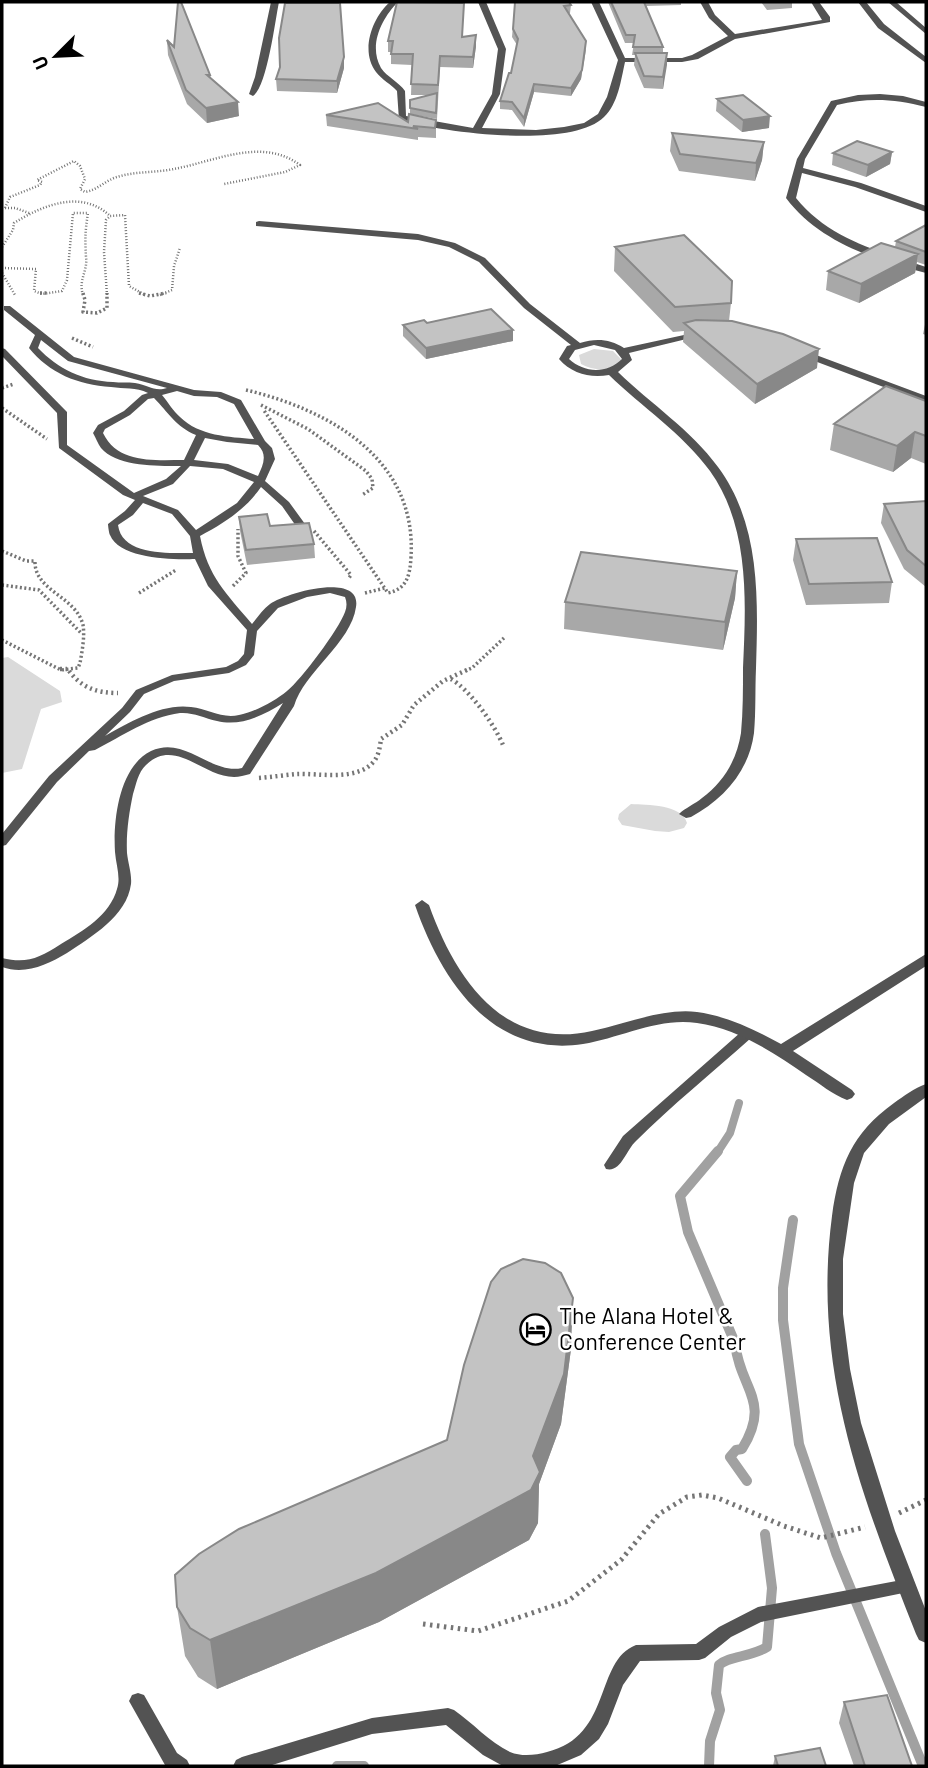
<svg xmlns="http://www.w3.org/2000/svg" width="928" height="1768" font-family="Barlow,sans-serif">
<style>
.green{fill:#dadada}
.lines{fill:none;stroke-linecap:round;stroke-linejoin:round}
.stream-far1{stroke:#a1a1a1;stroke-width:8}
.stream{stroke:#a1a1a1;stroke-width:10}
.path-far3{stroke:#757575;stroke-width:2.5;stroke-dasharray:1 2;stroke-linecap:butt}
.path-far2{stroke:#757575;stroke-width:3.5;stroke-dasharray:2 2.5;stroke-linecap:butt}
.path-far1{stroke:#757575;stroke-width:4.5;stroke-dasharray:2 3.5;stroke-linecap:butt}
.path{stroke:#757575;stroke-width:5;stroke-dasharray:2.5 4.5;stroke-linecap:butt}
.lane{fill:#535353;fill-rule:evenodd}
.street{fill:#535353;fill-rule:evenodd}
.wall{fill:#a8a8a8}
.shaded-wall{fill:#888}
.building{fill:#c3c3c3;stroke:#888;stroke-width:2}
.labels{text-anchor:middle;stroke-width:5;stroke-linejoin:round;paint-order:stroke}
.near-poi-label{font-size:23px;fill:#000;stroke:#fff;text-anchor:start}
</style>
<rect width="100%" height="100%" fill="#fff"/>
<path class="green" d="M594,349L613,351L622,360C612,373 594,371 581,364L579,355Z
M8,657L60,691L62,702L41,709L22,769L2,773V658Z
M631,804C647,805 682,804 687,823L684,828L669,832L655,831L622,825L618,819L619,814Z"/>
<g class="lines">
<path class="stream-far1" d="M717,1153L730,1133L739,1103"/>
<path class="stream" d="M718,1151L680,1196L688,1232L735,1343C740,1390 772,1400 742,1449L736,1450L730,1457L747,1481
M793,1220L783,1288V1320L799,1444L836,1553L923,1766
M337,1766H364
M709,1766L710,1741L720,1710L716,1693L719,1665C729,1656 751,1657 767,1647L772,1588L765,1534"/>
<path class="path-far3" d="M2,208H15L29,213
M5,208L10,197L40,185L42,182L37,180L74,161L80,166L85,179L80,189L85,192C97,190 104,182 114,178C133,171 154,173 174,169C216,161 262,137 300,165L285,172L224,184
M2,247L13,230L14,223C43,205 82,189 110,216
M2,268L36,269L34,291L42,294L62,291L67,280L73,213H88C85,232 85,239 86,257C88,271 78,280 83,295
M2,273L15,295
M107,295L104,252L106,220L110,216L125,215L129,286L145,295
M160,295L172,290L174,266L180,248"/>
<path class="path-far2" d="M40,293H48
M83,293L85,300L83,312L97,313L107,308V293
M139,293L150,296L166,293
M72,338L93,347
M2,388L14,384
M246,390C330,410 417,459 411,557C410,575 407,589 388,593L263,409
M261,405L308,429L366,471L372,479L373,488L362,495
M2,408L47,439
M314,531L351,575L349,578
M2,551L26,561H35C34,591 76,596 83,625C85,636 82,652 80,663L78,668L61,670L2,640
M2,585L39,590L82,634
M233,586L246,573L238,556V529
M139,593L176,570
M365,593L385,588
M465,671L472,668L505,637"/>
<path class="path-far1" d="M60,669H67
M69,671C82,688 97,693 118,693
M451,679C470,690 494,724 503,745
M259,778C272,777 285,775 297,774C319,773 359,782 375,760C379,754 380,746 381,739L402,725L414,705L443,681L469,669"/>
<path class="path" d="M899,1513L926,1500
M423,1624L478,1631L568,1601L621,1560L659,1514L687,1497L702,1495L718,1498L784,1526L821,1538L865,1527"/>
<path class="lane" d="M4,306H10L74,357L194,390L221,392L241,400L265,441L272,448L275,459L265,481L289,502L305,524L300,527L296,526L282,506L261,487C245,510 224,523 200,536C208,577 226,593 252,624C258,617 263,609 270,604C285,593 362,571 356,607C351,643 304,672 294,706L250,774C245,775 239,777 234,777C203,777 175,737 146,765C138,772 136,785 133,794C129,813 126,833 127,853C128,863 132,874 131,884C127,916 91,937 67,953C47,965 25,975 2,967V958C27,964 39,958 61,944C83,931 110,915 117,889C121,877 116,865 115,852C113,820 119,767 151,751C185,735 211,775 242,768L283,703C264,715 241,727 217,721C204,718 193,712 180,713C149,717 122,736 95,750L89,751L57,782L6,845L2,846V834L49,776L122,708L136,690L172,675L226,667L238,661L244,654L247,630L208,586L195,559C173,560 120,559 110,535C109,534 108,525 108,524L125,511L135,500L123,495L59,448L57,413L2,356V348L5,349L67,412V445L134,493L166,479L181,466C158,466 117,467 101,448C98,444 96,438 93,433L98,425L124,411L142,395L148,393C136,387 124,389 111,387C78,385 49,373 29,348L35,335L4,310ZM41,340L68,361L167,388C154,392 149,385 135,383C128,382 120,383 113,382C83,381 58,369 38,348ZM177,391L194,396L217,397L234,404L254,439C229,437 199,436 180,417C173,411 168,402 162,395ZM154,398C168,412 176,427 196,435L184,460C154,460 118,464 103,433L105,429L130,415L148,399ZM205,438L227,442L258,445C268,455 263,465 258,476L228,464L194,460ZM190,466L223,469L254,482L237,503L196,530L178,510L143,496L173,484ZM143,503L172,514L190,536L193,553C169,553 122,556 118,525L133,515ZM330,593L345,597C347,602 347,607 345,612C339,629 301,680 287,691C275,701 255,712 239,715C222,719 208,709 191,707C162,703 130,722 105,736L130,712L144,694L174,681L229,673L246,665L254,655L257,631L278,608L307,597Z
M746,1030L751,1032L753,1035L751,1038C712,1073 672,1105 636,1141C626,1150 621,1173 606,1169L604,1165L623,1136L741,1032Z
M907,1579L913,1581L915,1586L913,1591L761,1622L731,1637L705,1658L699,1660L640,1661L623,1685L608,1724L599,1739L581,1755L555,1766H503L483,1755L446,1725L372,1734L269,1766H233L236,1760L242,1757L372,1718L448,1708L454,1710C473,1723 489,1742 510,1752C522,1757 536,1755 547,1752C613,1736 594,1661 636,1645L696,1644L719,1627L758,1607Z
M138,1693L144,1695L177,1753L187,1760L190,1766L165,1765L129,1701L132,1695Z"/>
<path class="street" d="M271,2H279C275,21 267,87 253,96L249,94L255,77Z
M390,2H398C382,18 368,45 381,68C387,77 399,82 405,91L406,116L473,128L492,94L498,49L478,2H486L506,49L500,94L482,128L536,130L564,127L584,123L598,114L607,97L618,60L591,2H599L625,58H682L692,55L728,36L709,18L700,2H708L715,15L735,34L822,20L811,2H819L830,17V22L735,39L698,59L682,62H625C621,80 618,104 604,117C571,150 441,132 399,120L397,91C391,84 382,80 376,72C360,51 372,18 390,2Z
M858,2H866L884,24L926,57V63L878,28Z
M888,2H896L926,28V34Z
M880,94L903,96L926,102V107C895,99 869,97 837,105L805,159L803,168L861,183L926,206V212L855,187L802,173L796,198C829,239 878,251 926,267V273C875,260 819,242 786,198L797,159L831,101L858,95Z
M259,221L418,234L455,243L485,258L530,304L580,343C596,338 610,339 624,348L707,330V334L629,353L632,360L618,372C651,404 691,430 718,467C761,525 758,600 756,668C755,690 756,711 754,733C749,771 724,799 691,817L686,818L679,814C685,808 695,804 702,798C724,782 737,759 741,733C743,711 743,690 743,668C746,602 750,527 710,471C682,433 642,407 609,375C590,378 572,374 559,359L567,346L571,345L524,308L479,262L449,247L418,240L256,226V222ZM594,345L615,350L622,359C607,374 584,373 569,359L575,350Z
M800,349L926,396V403L796,354L795,352Z
M422,900L429,905C455,978 503,1051 592,1031C625,1024 662,1008 697,1012C727,1016 755,1030 781,1044L926,954V966L793,1051L852,1090L855,1094L852,1098L847,1100C833,1095 819,1083 806,1075C774,1053 737,1028 697,1023C659,1017 620,1038 583,1044C492,1058 441,980 415,905Z
M926,1084V1097L889,1124L864,1153L854,1183L843,1259V1314L850,1369L861,1423L895,1531L926,1611V1643L919,1640L916,1634C861,1495 812,1368 832,1216C839,1166 852,1133 894,1103C904,1096 914,1088 926,1084Z"/>
</g>
<path class="wall" d="M515,2H574H569L571,5L570,13H569L586,50L581,79L571,96L534,92L524,127L512,110L500,109V101L511,73L517,45L512,37Z
M608,2H681V5L646,6L663,47V53H667L663,89L644,88L634,65L635,55H632L634,43H625Z
M761,2H792V8L767,10Z
M463,37L476,46L473,68L440,67L437,119L410,114V100L429,95H411L412,65L391,64V52H388V41Z
M167,40L210,75L211,78L239,116L207,123L187,104L168,55Z
M344,68L337,93L277,91L276,79Z
M717,99L769,128L742,132L716,111Z
M326,115L408,122L436,120V138L418,137V140L327,126Z
M672,133L764,142L762,160L755,181L679,171L670,151Z
M892,152L890,164L866,177L832,165L833,153Z
M926,225V265L917,262L915,273L859,303L826,290L828,271L895,247L896,241Z
M615,247L731,303L729,321L817,368L755,404L683,342L684,331L673,332L614,271Z
M926,320V335L923,334Z
M427,323L513,330V341L426,359L403,336V325Z
M926,401V464L911,458L893,472L830,450L834,424Z
M926,501V587L904,569L881,523L884,504Z
M239,517L270,526L314,544L315,558L247,565L240,531Z
M796,539L892,582L889,603L806,605L793,560Z
M737,571L735,598L723,650L564,629L565,602Z
M571,1349L561,1424L539,1484L538,1523L529,1540L379,1622L217,1689L198,1677L185,1656L177,1607L447,1440Z
M844,1702L912,1766H854L839,1723Z
M775,1756L826,1766H773Z"/>
<path class="shaded-wall" d="M476,35V46L473,68V57Z
M586,41L581,79L571,96V88Z
M667,53V65L663,89V77Z
M344,57V68L337,93V81Z
M534,84V92L524,127V118Z
M238,102L239,116L207,123L206,108Z
M770,116L769,128L742,132L743,120Z
M764,142L762,160L755,181L756,163Z
M892,152L890,164L866,177L868,165Z
M918,254L915,273L859,303L861,284Z
M513,330V341L426,359V348Z
M819,349L817,368L755,404L757,384Z
M915,432L911,458L893,472L897,446Z
M737,571L735,598L723,650L725,622Z
M573,1298L571,1349L561,1424L539,1484L538,1523L529,1540L379,1622L217,1689L210,1640L533,1456Z"/>
<path class="building" d="M178,2H181L210,75H207L238,102L206,108L186,90L167,40L174,47Z
M397,2L464,3L462,37L476,35L473,57L440,56L438,85L411,84L413,54H391L393,41H388Z
M515,2H569L571,5L564,6L586,41L582,70L571,88L534,84L524,118L512,102L500,101L509,73H511L518,39L513,29Z
M611,2H644L663,47H633L635,35H626Z
M285,3H340L344,57L337,81L276,79L280,67L279,38Z
M635,53H667L663,77L644,76Z
M437,93L436,113L410,108V100Z
M743,95L770,116L743,120L717,99Z
M378,103L408,122L409,114L436,120L435,128L413,126L418,129L326,115Z
M672,133L764,142L756,163L680,154Z
M857,141L892,152L868,165L833,153Z
M926,225V252L896,241Z
M684,235L732,281L731,303L675,307L615,247Z
M881,243L918,254L861,284L828,271Z
M491,309L513,330L426,348L403,325L424,320L427,323Z
M696,320L732,321L783,334L819,349L757,384L684,323Z
M886,386L926,401V436L915,432L897,446L834,424Z
M926,501V566L907,550L884,504Z
M267,514L270,526L309,523L314,544L246,550L239,517Z
M877,538L892,582L809,584L796,539Z
M581,552L737,571L725,622L565,602Z
M523,1259L545,1263L561,1273L573,1298L564,1374L533,1456L540,1472L531,1490L376,1573L210,1640L190,1628L177,1607L175,1575L199,1554L239,1529L447,1440L464,1365L491,1282L501,1269Z
M887,1695L912,1766H865L844,1702Z
M820,1748L826,1766H778L775,1756Z"/>
<defs>
<symbol id="hotel-ring" viewBox="-11 -11 22 22"><circle r="9.5" fill="#fff" stroke="#000" stroke-width="1.5"/><path d="M-6-4.5h1.5V1H6V5H4.5V3h-9V5H-6ZM-4 0a1.8 1.8 0 1 1 3.6 0ZM.5 0V-2.5h3Q6-2.5 6 0Z" fill="#000"/></symbol>
</defs>
<g fill-rule="evenodd">
<use href="#hotel-ring" x="518" y="1312" width="35" height="35"/>
</g>
<g class="labels">
<g class="near-poi-label">
<text x="559" y="1324">The Alana Hotel &amp;<tspan x="559" dy="26">Conference Center</tspan></text>
</g>
</g>
<rect width="928" height="1768" fill="none" stroke="#000000" stroke-width="7"/>
<g transform="translate(56 56) rotate(246)" stroke="#ffffff" stroke-width="5" paint-order="stroke">
<path d="M0-5L12 26L0 18L-12 26Z" fill="#000000"/>
<text y="-10" font-size="19" font-weight="bold" text-anchor="middle" fill="#000000">U</text>
</g>
</svg>
